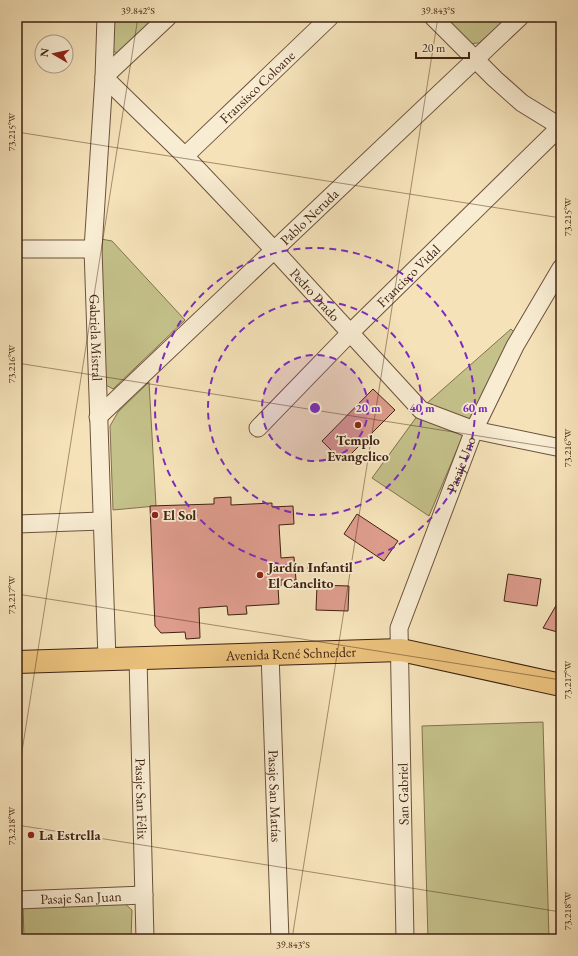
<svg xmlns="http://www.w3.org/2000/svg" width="578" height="956" font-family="'EB Garamond',serif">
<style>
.green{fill:#c4c18a;stroke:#82724e}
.building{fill:#dd9c8c;stroke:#402212}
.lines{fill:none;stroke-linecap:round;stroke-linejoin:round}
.minor-casing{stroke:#6d523c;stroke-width:19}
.major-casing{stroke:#402212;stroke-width:24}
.minor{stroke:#f8ecd2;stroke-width:17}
.major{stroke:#eac17c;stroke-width:22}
.ticks{fill:none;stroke:#402212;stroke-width:1;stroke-opacity:0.45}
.ring{fill:none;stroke:#7b2cbf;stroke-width:2;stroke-dasharray:7 5}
.poi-dot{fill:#8f2418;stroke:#f8ecd2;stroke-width:1.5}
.labels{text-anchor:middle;stroke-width:3.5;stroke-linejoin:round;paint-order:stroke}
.street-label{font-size:14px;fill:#402212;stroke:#f8ecd2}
.poi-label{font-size:14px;font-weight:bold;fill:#402212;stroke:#f8ecd2;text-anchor:start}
.centre{fill:#7b2cbf;stroke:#f8ecd2;stroke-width:2}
.ring-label{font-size:12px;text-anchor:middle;font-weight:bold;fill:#7b2cbf;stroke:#f8ecd2;stroke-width:3.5;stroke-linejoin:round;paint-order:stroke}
.neatline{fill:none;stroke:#402212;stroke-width:1.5}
.ticks-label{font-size:10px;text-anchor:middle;fill:#402212}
</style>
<rect width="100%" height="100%" fill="#f5e2b9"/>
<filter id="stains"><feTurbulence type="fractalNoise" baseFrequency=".005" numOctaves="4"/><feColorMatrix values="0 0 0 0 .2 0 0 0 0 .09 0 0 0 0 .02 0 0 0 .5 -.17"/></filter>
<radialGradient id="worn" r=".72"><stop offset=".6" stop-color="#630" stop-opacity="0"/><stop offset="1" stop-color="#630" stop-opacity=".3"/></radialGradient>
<path class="green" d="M115,17H161L122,55L113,51Z
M441,17H508L479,43L465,44Z
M101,239L112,241L185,320L113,389L104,384Z
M511,329L514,332L461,440L429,516L372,478L426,404Z
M149,382L156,506L113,510L110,426L118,412Z
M543,722L549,939H428L422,726Z
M123,902L132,910L131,939H24L23,905Z"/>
<path class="building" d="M373,389L395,410L343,462L322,441Z
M231,497V505L272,503V507L293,506L294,524L279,525L281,558L294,557L296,580H281V586L278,587L279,604L246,606L247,614L228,615L227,606L199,608L200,638L186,639L185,632L161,633L155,626L150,506L214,504V498Z
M357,514L398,541L384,561L344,534Z
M508,574L541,579L537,606L504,601Z
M317,585L349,586L348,611L316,610Z
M561,597V633L543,628Z"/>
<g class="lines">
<defs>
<g id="minor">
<path id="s1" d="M106,17L104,77L93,249L107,659"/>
<path id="s2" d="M168,17L104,77L185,156L275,251L421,410L474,430L561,448"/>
<path d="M433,17L495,79L522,103L561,127"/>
<path id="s3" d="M185,156L330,17"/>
<path d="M24,249H93"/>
<path id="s4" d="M98,417L520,17"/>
<path id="s5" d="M258,428L351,332L560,127"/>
<path d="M17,524L102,521"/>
<path id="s6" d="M270,653L280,939"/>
<path id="s7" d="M138,658L145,939"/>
<path id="s8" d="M17,900L144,895"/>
<path id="s9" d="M405,939L399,628L474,430L515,346L561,268"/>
</g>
<g id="major">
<path id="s10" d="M17,662L401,650L561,685"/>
</g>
</defs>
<use href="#minor" class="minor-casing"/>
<use href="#major" class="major-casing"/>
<use href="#minor" class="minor"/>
<use href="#major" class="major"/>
</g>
<path class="ticks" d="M17,132L561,218M17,363L561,449M17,594L561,680M17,783L138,17M17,825L561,912M292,939L438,17"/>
<circle cx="315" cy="408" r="53" fill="#7b2cbf" fill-opacity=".12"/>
<g class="ring">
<circle cx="315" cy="408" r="53"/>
<circle cx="315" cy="408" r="107"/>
<circle cx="315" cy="408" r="160"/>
</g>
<g class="poi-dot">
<circle cx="358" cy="425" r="4"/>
<circle cx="155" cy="515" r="4"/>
<circle cx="260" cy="575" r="4"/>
<circle cx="31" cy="835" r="4"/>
</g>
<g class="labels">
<g class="street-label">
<text dy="5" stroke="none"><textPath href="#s3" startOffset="100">Fransisco Coloane</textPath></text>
<text dy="5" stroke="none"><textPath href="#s4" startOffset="291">Pablo Neruda</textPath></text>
<text dy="5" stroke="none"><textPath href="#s5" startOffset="214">Francisco Vidal</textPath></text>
<text dy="5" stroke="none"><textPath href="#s2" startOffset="391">Pedro Prado</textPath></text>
<text dy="5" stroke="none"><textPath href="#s1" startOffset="321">Gabriela Mistral</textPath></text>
<text dy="5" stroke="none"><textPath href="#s9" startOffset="486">Pasaje Uno</textPath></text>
<text dy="5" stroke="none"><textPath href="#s10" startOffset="274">Avenida René Schneider</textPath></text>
<text transform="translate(403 794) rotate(-91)" y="5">San Gabriel</text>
<text dy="5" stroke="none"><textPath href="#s6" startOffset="143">Pasaje San Matías</textPath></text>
<text dy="5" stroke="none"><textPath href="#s7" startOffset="141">Pasaje San Félix</textPath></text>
<text dy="5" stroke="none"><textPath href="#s8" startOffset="64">Pasaje San Juan</textPath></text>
</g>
<g class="poi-label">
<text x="358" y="445" text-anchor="middle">Templo<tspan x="358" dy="16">Evangelico</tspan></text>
<text x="163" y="520">El Sol</text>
<text x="268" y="572">Jardín Infantil<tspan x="268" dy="16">El Canelito</tspan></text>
<text x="39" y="840">La Estrella</text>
</g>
</g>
<circle cx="315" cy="408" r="6" class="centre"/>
<g class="ring-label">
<text x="368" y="412">20 m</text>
<text x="422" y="412">40 m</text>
<text x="475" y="412">60 m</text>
</g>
<rect width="578" height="956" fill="none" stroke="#f5e2b9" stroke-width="44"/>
<g transform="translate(54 54) rotate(279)"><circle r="19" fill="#f8ecd2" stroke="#ae9b85"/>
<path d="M0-3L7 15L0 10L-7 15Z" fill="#8f2418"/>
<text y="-6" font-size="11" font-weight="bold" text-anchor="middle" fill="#402212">N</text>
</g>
<path d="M416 52v6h53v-6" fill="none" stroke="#402212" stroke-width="2"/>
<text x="422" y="52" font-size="12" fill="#402212" stroke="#f8ecd2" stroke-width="3" paint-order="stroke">20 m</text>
<rect x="22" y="22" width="534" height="912" class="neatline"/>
<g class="ticks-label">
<text x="138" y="14">39.842°S</text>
<text x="438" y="14">39.843°S</text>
<text transform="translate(11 132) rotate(-90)" y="4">73.215°W</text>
<text transform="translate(567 217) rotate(-90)" y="4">73.215°W</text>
<text transform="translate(11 364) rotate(-90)" y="4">73.216°W</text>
<text transform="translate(567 448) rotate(-90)" y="4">73.216°W</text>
<text transform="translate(11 595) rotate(-90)" y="4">73.217°W</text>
<text transform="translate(567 680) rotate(-90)" y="4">73.217°W</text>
<text transform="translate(11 826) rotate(-90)" y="4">73.218°W</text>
<text transform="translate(567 911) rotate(-90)" y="4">73.218°W</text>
<text x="293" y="948">39.843°S</text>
</g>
<rect width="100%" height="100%" filter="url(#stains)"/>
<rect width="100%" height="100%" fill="url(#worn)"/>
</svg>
